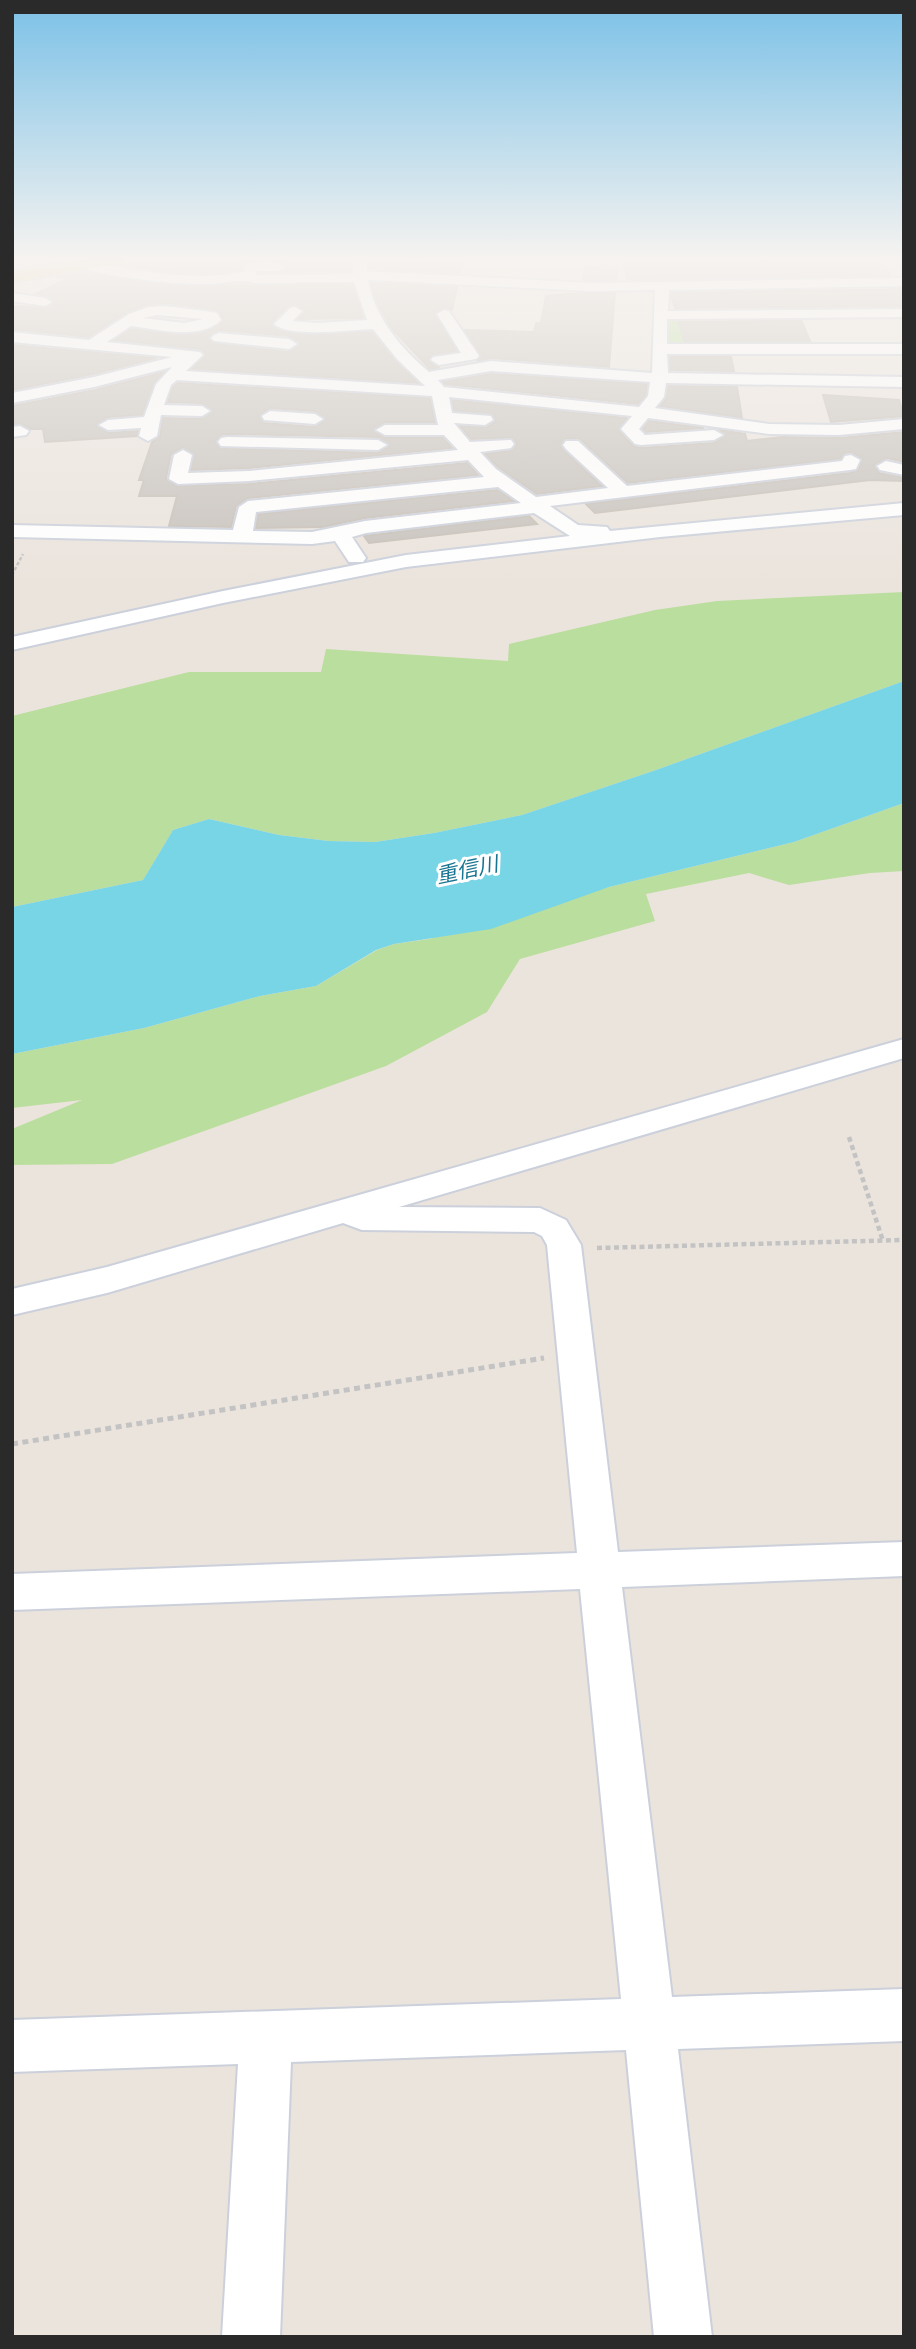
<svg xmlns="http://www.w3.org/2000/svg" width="916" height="2349" font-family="'Source Sans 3','Noto Sans JP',sans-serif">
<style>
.green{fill:#bade9d}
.water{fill:#78d5e6}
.building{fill:#c7c2bc;stroke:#c6bfb7;stroke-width:2;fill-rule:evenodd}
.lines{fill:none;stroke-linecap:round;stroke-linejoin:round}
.minor-casing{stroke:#cbd0db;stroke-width:4}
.major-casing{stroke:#c3c3c3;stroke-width:4}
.path-far2{stroke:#c3c3c3;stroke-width:2.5;stroke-dasharray:3.5 2;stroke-linecap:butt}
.path-far1{stroke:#c3c3c3;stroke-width:4.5;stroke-dasharray:5 3.5;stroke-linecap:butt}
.path{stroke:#c3c3c3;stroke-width:5;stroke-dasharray:6 4.5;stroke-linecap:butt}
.minor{fill:#fff;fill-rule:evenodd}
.major{fill:#e6ba67;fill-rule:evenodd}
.labels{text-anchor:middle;stroke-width:6;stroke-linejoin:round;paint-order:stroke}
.far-water-label{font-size:21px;font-style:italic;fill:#177591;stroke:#fff}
</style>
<rect width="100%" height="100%" fill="#ebe4dd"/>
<path class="green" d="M671,319H701L709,348L665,346L663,322Z
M904,592V681L656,770L522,815L434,833L375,842L329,841L279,835L209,819L173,830L143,880L12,907V716L189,672H321L326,649L508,661L509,644L655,610L717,601Z
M904,803V871L870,873L789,885L749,873L646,894L655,921L520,959L487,1012L386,1066L112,1164L12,1165V1129L82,1100L12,1108V1054L144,1028L260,996L316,986L377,950L394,944L429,939L609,887L794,842Z"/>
<path class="water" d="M904,681V803L794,842L609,887L491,929L394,944L376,950L316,986L260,996L144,1028L12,1054V907L143,880L173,830L209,819L279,835L329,841L375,842L434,833L522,815L656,770Z"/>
<path class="building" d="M130,258H347L346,262H350V271L281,272L287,268L286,265L267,260L247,261L241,270L227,272L181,273L122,265Z
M434,258H463L460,273L370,269V262L429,263Z
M622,258L880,259L891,276L628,280Z
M585,267L617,268L616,280H583Z
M87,271L135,281L179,286L352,285L363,318L298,319L305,311L294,304L288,306L271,324L281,331L306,335L372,332L395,361L418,383L192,369L206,355L200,349L114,340L132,329L178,335L203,333L224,321L219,312L213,309L166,303L147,305L128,312L88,337L12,329V306L46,308L54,301L36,294L69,278L56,277ZM219,330L289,336L299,345L289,352L212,343L209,336Z
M371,283L457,287L452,310L443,308L434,313L457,351L431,356L428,361L439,368L430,369L392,329L379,306Z
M900,289L904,294V306L675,308L671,296L672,293Z
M582,293H615L609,367L491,358L478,361L481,355L465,330L534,332L536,323H541L546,296Z
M801,320L810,341H684L679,322Z
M12,345L157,358L93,374L12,390Z
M670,357H731L734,371L670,370Z
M164,372L154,383L142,415L108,417L97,424L108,433L138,431L137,436L45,442L43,429H31L21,424H12V406L95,390Z
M491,374L647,384L646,395L638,404L445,384L443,382Z
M178,383L430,398L435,422H385L374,431L385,438H443L452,448L249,468L191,470L194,454L182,448L171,454L166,478L177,486L249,484L467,463L478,475L248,498L236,506L231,527L169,526L177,496H139L144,480H139L152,442L160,436L163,418L202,419L212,412L202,403L168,402L173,387ZM270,408L315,411L325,420L315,427L264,423L259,415ZM227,434L378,437L389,446L378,453L219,448L216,440L221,435Z
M668,386L737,387L742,418L660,406L667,397Z
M823,395L899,400L904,416L831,422Z
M452,400L627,418L619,431L633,446L641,448L714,443L725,436L720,430L745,434L747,441L782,437L839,438L904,432V462L887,458L874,465L879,473L904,478V481L870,480L595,513L586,504L850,473L858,470L862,459L851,452L845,453L840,459L628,483L580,439L566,438L560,445L564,451L602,486L537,494L498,467L485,454L511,451L517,444L513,438L471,439L460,426L486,427L496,421L493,415L454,411Z
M649,421L704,428L646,432L643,429Z
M497,490L514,501L365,518L323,527L256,528L258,514Z
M529,516L537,524L369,543L364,536Z"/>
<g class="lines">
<defs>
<path id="minor" d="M65,258C84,258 100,263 118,267C158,274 203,280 243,272L247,264C258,262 277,260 285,267L278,271H257L256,275L353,274V258H367V271L591,283L904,278V286L669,290L668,311L904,309V317L667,319V344H904V354H667L668,373L904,377V387L666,383L664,397L655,408L769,424L839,425L904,419V429L839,435L769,434L648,418L639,429L645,435L714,430L723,435L714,440L641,445L635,444L621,429L632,416L449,397L452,413L491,416L493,420L485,425L454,423L470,442L511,440L514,444L511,448L480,452L496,469L536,497L608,488L566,449L563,445L566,441H578L627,486L842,461L845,456L851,455L860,460L856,469L850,470L550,506L578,525L607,527L610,531L904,503V515L660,537L406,567L223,603L12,650V637L223,591L406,555L570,536L534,513L366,533L352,537L366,558L363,562H349L335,541L312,544L12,537V525L233,530L239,507L248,501L484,477L468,460L249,481L178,484L169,479L174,455L183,450L192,455L188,473L249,471L458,450L444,435H385L376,430L385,425H438L432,396L177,380L171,385L164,405L202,406L210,411L202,416L161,415L157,436L148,441L139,436L141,428L108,430L99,425L108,420L144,417L156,384L172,367L94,387L12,403V393L94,377L172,357L12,342V332L89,340L129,314L148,307L166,306L212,312L217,313L221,320C200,341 158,329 131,326L107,342L200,352L203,355L186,371L425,386L397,359L373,329C351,330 289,338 274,324L290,308L295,307L302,311L293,321L316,323L367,320L354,282L254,283C241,279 227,283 212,284C180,285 88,278 65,258ZM368,280L591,291L655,290L652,373L491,361L429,372C400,347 375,318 368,280ZM157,315L203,319L184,323L143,318ZM491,371L650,382L648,396L639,407L444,387L438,380ZM498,487L521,503L365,521L312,532L253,531L256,512Z
M12,293L45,298L52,302L45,306L12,301Z
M444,310L449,311L479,356L476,359L439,365L431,360L433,357L461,353L437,314Z
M219,333L289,339L297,344L289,349L214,341L211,338L214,335Z
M270,411L315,414L323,419L315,424L264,420L262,416Z
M20,426L29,431L26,435L12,437V427Z
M227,437L378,440L387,445L378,450L221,446L218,442L221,438Z
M886,461L904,465V475L880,470L877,466Z
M904,1039V1058L399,1207L540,1208L566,1220L581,1245L618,1552L904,1542V1576L622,1587L672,1997L904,1989V2041L678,2049L712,2337H654L626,2050L291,2062L280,2337H222L238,2064L12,2072V2020L621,1999L580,1589L12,1610V1574L577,1553L547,1245L542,1236L534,1232L362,1230L343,1223L107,1293L12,1315V1289L107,1267Z"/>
<path id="major" d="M91,258H127L120,263L12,282V272Z"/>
</defs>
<use href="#minor" class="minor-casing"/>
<use href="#major" class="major-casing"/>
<path class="path-far2" d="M521,462L552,451
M12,575L23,554"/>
<path class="path-far1" d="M849,1137L883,1241
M597,1248L904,1240"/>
<path class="path" d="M12,1444L544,1358"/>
<use href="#minor" class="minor"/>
<use href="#major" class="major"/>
</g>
<linearGradient id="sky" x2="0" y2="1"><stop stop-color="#7bc1e7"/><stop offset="0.44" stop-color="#f6f3f0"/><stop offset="1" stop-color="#f6f3f0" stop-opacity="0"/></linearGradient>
<rect width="916" height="587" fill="url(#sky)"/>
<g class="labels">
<g class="far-water-label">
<text transform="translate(467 870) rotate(-12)" y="7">重信川</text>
</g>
</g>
<rect width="916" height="2349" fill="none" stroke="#2a2a2a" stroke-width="28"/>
</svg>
